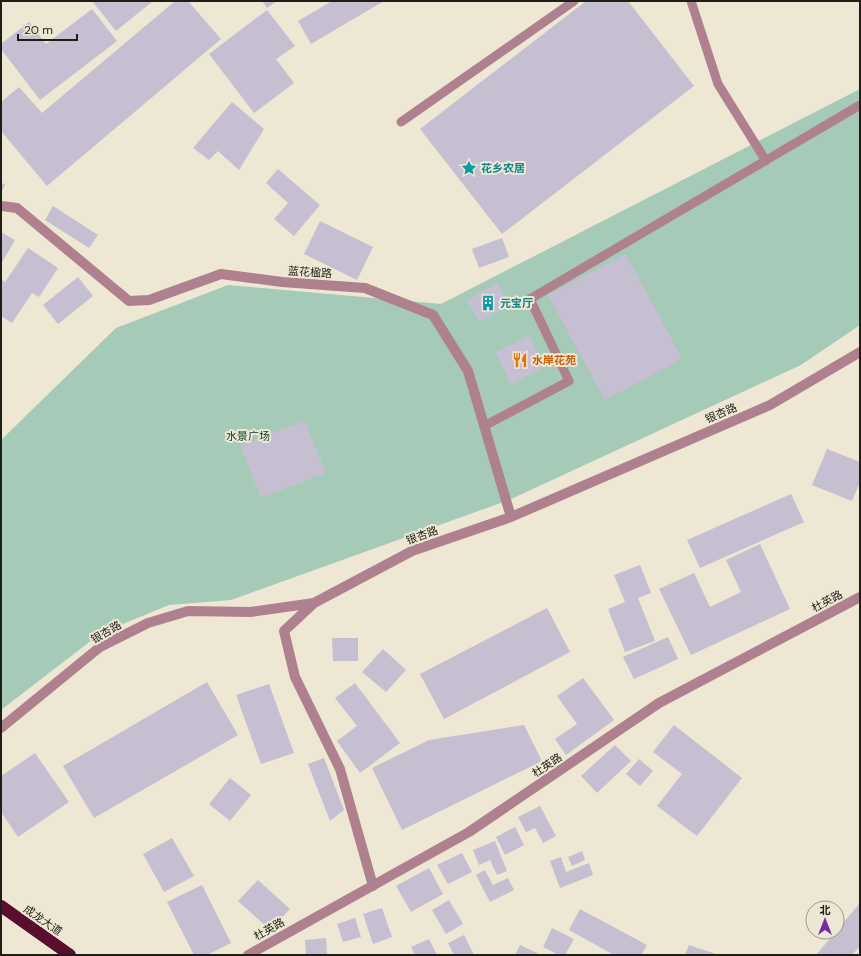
<svg xmlns="http://www.w3.org/2000/svg" width="861" height="956" font-family="'DM Sans','Noto Sans SC',sans-serif">
<style>
.green{fill:#a5cab8}
.building{fill:#c5bfd1}
.lines{fill:none;stroke-linecap:round;stroke-linejoin:round}
.lane{stroke:#af808e;stroke-width:9}
.street{stroke:#af808e;stroke-width:10}
.highway{stroke:#590e2e;stroke-width:12}
.labels{text-anchor:middle;stroke-width:4;stroke-linejoin:round;paint-order:stroke}
.culture-label{font-size:11px;font-weight:bold;fill:#0d838f;stroke:#ede7d4;text-anchor:start}
.street-label{font-size:11px;fill:#1f1d16;stroke:#ede7d4}
.food-label{font-size:11px;font-weight:bold;fill:#c56008;stroke:#ede7d4;text-anchor:start}
.park-label{font-size:11px;fill:#073d2a;stroke:#ede7d4}
</style>
<rect width="100%" height="100%" fill="#ede7d4"/>
<path class="green" d="M860,89V325L801,365L509,500L231,600L169,605L101,633L1,710V440L116,328L228,285L441,304Z"/>
<path class="building" d="M92,1H153L116,31Z
M175,1H188L221,39L47,186L1,131V102L19,87L42,113Z
M262,1H277L267,8Z
M332,1H384L311,44L298,21Z
M586,1H628L694,86L502,234L420,129Z
M92,9L117,41L40,100L1,49V44L29,22L46,44Z
M267,10L295,46L276,59L294,83L254,113L209,54Z
M232,102L264,129L239,170L218,151L209,160L193,148Z
M278,169L320,205L294,236L274,219L288,203L266,183Z
M1,183L5,184L1,194Z
M53,206L98,235L89,248L45,220Z
M320,221L373,247L357,280L304,254Z
M1,232L15,240L1,264Z
M502,238L509,257L479,268L472,249Z
M28,248L58,268L39,297L32,293L12,323L1,316V279L5,282Z
M626,254L682,359L605,400L548,295Z
M78,277L93,296L58,324L43,305Z
M497,283L509,306L479,322L467,300Z
M529,336L545,367L511,384L495,352Z
M305,421L326,473L261,498L240,446Z
M827,449L860,462V482L852,501L812,485Z
M791,494L804,522L700,568L687,540Z
M760,544L790,609L691,655L659,589L694,573L710,607L741,592L726,560Z
M640,565L651,593L638,598L655,641L625,652L608,609L625,602L614,575Z
M547,608L570,652L444,719L420,674Z
M668,637L678,659L634,679L623,657Z
M332,638H358V661H333Z
M383,649L406,670L386,692L362,672Z
M583,678L614,720L566,755L555,739L577,724L557,696Z
M207,682L238,735L94,818L63,766Z
M355,683L400,743L360,773L337,741L357,726L335,698Z
M269,684L294,753L261,764L236,695Z
M524,725L542,761L402,830L372,768L429,740Z
M674,725L742,778L697,836L657,806L682,774L653,752Z
M615,745L631,761L597,793L581,776Z
M35,753L69,802L18,837L1,812V776Z
M324,758L344,810L330,821L308,764Z
M639,759L653,771L640,786L626,774Z
M230,778L251,795L230,821L209,804Z
M540,806L556,836L543,843L535,828L526,832L518,817Z
M515,827L524,845L505,855L496,837Z
M172,838L194,876L164,892L143,854Z
M495,841L507,871L497,875L490,860L479,865L473,850Z
M582,851L585,860L572,866L568,857Z
M462,853L472,872L448,884L437,865Z
M561,857L566,872L589,863L593,875L560,888L550,861Z
M429,868L443,894L411,912L396,886Z
M485,870L493,885L508,878L514,890L490,902L476,875Z
M258,880L290,909L270,930L238,901Z
M202,885L231,943L207,955H194L167,902Z
M449,900L463,924L446,934L432,910Z
M860,903V946L852,955H816Z
M382,908L392,937L373,944L363,914Z
M580,909L647,945L641,955H614L569,930Z
M355,918L361,937L343,942L337,924Z
M552,928L574,939L565,955H559L543,947Z
M464,935L474,955H454L448,943Z
M326,938L327,955H306L305,940Z
M429,939L437,955H415L411,947Z
M520,945L541,955H515Z
M689,945L719,955H685Z"/>
<g class="lines">
<path class="lane" d="M691,1L718,84L766,161
M401,122L574,1
M484,426L569,381L530,299L860,105"/>
<path class="street" d="M1,206L17,208L129,301L149,300L221,274L282,282L365,288L433,315L468,371L511,517
M314,603L284,631L295,677L340,769L373,886
M1,728L100,647L148,623L188,611L250,612L314,603L412,551L511,517L770,405L860,352
M248,955L469,832L659,703L860,597"/>
<path class="highway" d="M1,906L70,955"/>
</g>
<defs>
<symbol id="sight-bare" viewBox="-9 -9 18 18"><path d="M0-6L1.8-2.2L6-1.7L2.9 1.2L3.7 5.4L0 3.3L-3.7 5.4L-2.9 1.2L-6-1.7L-1.8-2.2Z" fill="#0f9aa8" stroke="#ede7d4" stroke-width="2.5" paint-order="stroke"/></symbol>
<symbol id="building-bare" viewBox="-9 -9 18 18"><path d="M-4-6H4V6H1V3H-1V6H-4ZM-2.5-4.3h1.7v1.8h-1.7ZM.8-4.3h1.7v1.8H.8ZM-2.5-1h1.7V.8h-1.7ZM.8-1h1.7V.8H.8Z" fill="#0f9aa8" stroke="#ede7d4" stroke-width="2.5" paint-order="stroke"/></symbol>
<symbol id="restaurant-bare" viewBox="-9 -9 18 18"><path d="M-5-6h1v4h1v-4h1v4h1v-4h1v5L-1.5 .5V6h-2V.5L-5-1ZM5-6V6H3V1.5H1.5Q1.5-4 5-6Z" fill="#e8710a" stroke="#ede7d4" stroke-width="2.5" paint-order="stroke"/></symbol>
</defs>
<g fill-rule="evenodd">
<use href="#sight-bare" x="458" y="157" width="22" height="22"/>
<use href="#building-bare" x="477" y="292" width="22" height="22"/>
<use href="#restaurant-bare" x="509" y="349" width="22" height="22"/>
</g>
<g class="labels">
<g class="culture-label">
<text x="481" y="172">花乡农居</text>
<text x="500" y="307">元宝厅</text>
</g>
<g class="street-label">
<text transform="translate(310 272) rotate(4)" y="4">蓝花楹路</text>
<text transform="translate(721 413) rotate(-23)" y="4">银杏路</text>
<text transform="translate(422 535) rotate(-20)" y="4">银杏路</text>
<text transform="translate(827 601) rotate(-28)" y="4">杜英路</text>
<text transform="translate(106 632) rotate(-30)" y="4">银杏路</text>
<text transform="translate(547 765) rotate(-34)" y="4">杜英路</text>
<text transform="translate(43 920) rotate(35)" y="4">成龙大道</text>
<text transform="translate(269 929) rotate(-29)" y="4">杜英路</text>
</g>
<g class="food-label">
<text x="532" y="364">水岸花苑</text>
</g>
<g class="park-label">
<text x="248" y="440">水景广场</text>
</g>
</g>
<rect width="861" height="956" fill="none" stroke="#1f1d16" stroke-width="4"/>
<g transform="translate(825 920)"><circle r="19" fill="#ede7d4" stroke="#9b9688"/>
<path d="M0-3L7 15L0 10L-7 15Z" fill="#732b9f"/>
<text y="-6" font-size="11" font-weight="bold" text-anchor="middle" fill="#1f1d16">北</text>
</g>
<path d="M18 34v6h59v-6" fill="none" stroke="#1f1d16" stroke-width="2"/>
<text x="24" y="34" font-size="12" fill="#1f1d16" stroke="#ede7d4" stroke-width="3" paint-order="stroke">20 m</text>
</svg>
